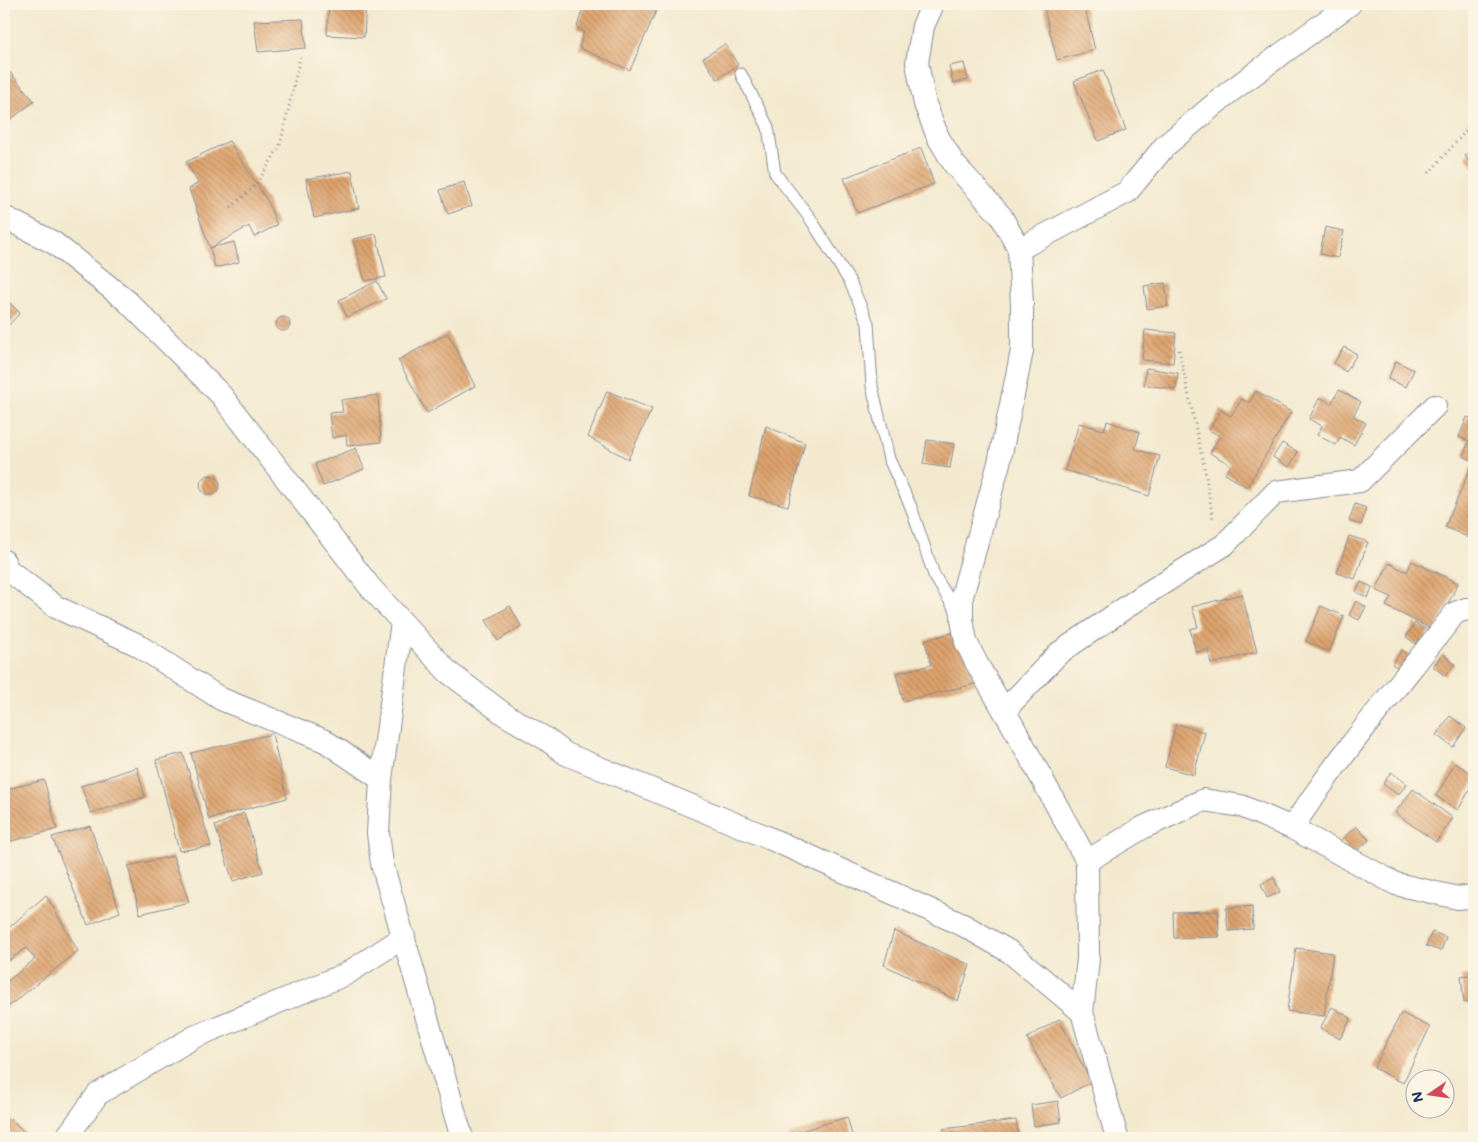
<svg xmlns="http://www.w3.org/2000/svg" width="1478" height="1142" font-family="Mali,sans-serif">
<style>
.building{fill:url(#building-back-hatch)}
.lines{fill:none;stroke-linecap:round;stroke-linejoin:round}
.service-casing{stroke:#878c96;stroke-width:13}
.minor-casing{stroke:#878c96;stroke-width:24}
.path{stroke:#878c96;stroke-width:3;stroke-dasharray:1 4;stroke-linecap:butt}
.service{stroke:#fff;stroke-width:11}
.minor{stroke:#fff;stroke-width:22}
</style>
<defs>
<pattern id="building-back-hatch" width="6" height="6" patternUnits="userSpaceOnUse" patternTransform="scale(1.25)"><rect width="6" height="6" fill="#dea36d"/><path d="M-1 5l2 2M0 0l6 6M5-1l2 2" fill="none" stroke="#b3855d"/></pattern>
</defs>
<rect width="100%" height="100%" fill="#fcf5e5"/>
<filter id="ink" filterUnits="userSpaceOnUse"><feTurbulence type="fractalNoise" baseFrequency=".02" numOctaves="2"/><feDisplacementMap in="SourceGraphic" scale="10" xChannelSelector="R" yChannelSelector="G"/><feConvolveMatrix kernelMatrix="1 2 1 2 8 2 1 2 1" color-interpolation-filters="sRGB"/></filter>
<filter id="wash" filterUnits="userSpaceOnUse"><feTurbulence type="fractalNoise" baseFrequency=".0096" numOctaves="4" result="noise"/><feDisplacementMap in="SourceGraphic" scale="20" xChannelSelector="R" yChannelSelector="G"/><feGaussianBlur stdDeviation="1.12" result="paint"/><feColorMatrix in="noise" values="0 0 0 0 0 0 0 0 0 0 0 0 0 0 0 0 0 1.4 0 .05"/><feComposite in="paint" operator="in"/></filter>
<g filter="url(#wash)">
<rect width="100%" height="100%" fill="#f3e9cf"/>
<g id="blocks">
<path class="building" d="M329,4H366L364,37L327,35Z
M584,4L606,9L608,4H644L657,9L630,70L579,48L584,31L577,27Z
M1043,4H1084L1095,50L1057,60Z
M303,19L306,48L258,52L254,21Z
M725,44L738,65L717,79L703,58Z
M964,63L968,80L953,83L949,66Z
M4,65L34,101L4,125Z
M1103,70L1126,130L1098,141L1074,81Z
M229,141L267,200L277,225L254,237L249,226L210,248L189,189L198,183L186,162Z
M921,148L934,184L857,213L844,178Z
M1474,149V167L1465,156Z
M352,171L359,208L314,218L306,179Z
M464,182L472,206L448,214L440,190Z
M1325,227L1344,231L1338,258L1320,254Z
M376,234L386,277L365,281L353,239Z
M234,242L239,262L215,268L210,248Z
M377,281L386,299L347,317L339,300Z
M1165,283L1168,306L1147,309L1144,286Z
M5,298L20,313L4,330V299Z
M276 324a7 7 0 1 1 14 0a7 7 0 1 1-14 0Z
M1145,330L1176,333L1173,363L1142,360Z
M448,333L475,386L427,413L398,360Z
M1344,347L1357,354L1346,372L1334,363Z
M1396,361L1414,370L1406,387L1388,379Z
M1146,368L1178,373L1176,389L1144,385Z
M1339,390L1361,402L1353,416L1366,423L1354,445L1340,437L1336,445L1317,435L1322,426L1309,419L1320,397L1331,404Z
M607,391L652,409L628,459L588,437Z
M1256,391L1291,412L1247,487L1225,474L1231,465L1210,453L1220,436L1209,430L1221,410L1231,416L1242,399L1249,403Z
M378,395L381,442L347,446L346,435L332,438L329,413L343,412L341,400Z
M1467,417L1474,420V461L1463,456L1469,441L1459,437Z
M1107,421L1140,432L1135,449L1160,456L1149,496L1065,470L1079,423L1104,430Z
M766,426L805,443L788,506L749,496Z
M927,440L954,444L950,468L923,464Z
M1282,443L1298,452L1289,467L1273,457Z
M356,448L364,469L323,486L315,464Z
M1471,467L1474,468V540L1445,527Z
M200 485a10 10 0 1 1 20 0a10 10 0 1 1-20 0Z
M1355,504L1366,508L1361,525L1349,521Z
M1349,536L1368,542L1355,579L1337,573Z
M1412,561L1458,583L1435,631L1386,606L1391,597L1376,590L1389,563L1407,572Z
M1361,582L1372,587L1368,598L1356,592Z
M1242,594L1257,652L1211,664L1208,650L1196,652L1190,629L1198,627L1192,607Z
M1356,601L1366,607L1359,620L1349,615Z
M510,606L521,626L498,641L486,620Z
M1321,606L1344,616L1329,652L1306,641Z
M1415,623L1429,631L1419,646L1406,637Z
M959,631L975,684L903,701L896,673L931,665L925,640Z
M1402,650L1411,657L1401,670L1392,664Z
M1443,654L1455,664L1445,676L1433,666Z
M1450,716L1466,728L1453,747L1436,735Z
M1176,724L1205,732L1194,775L1165,767Z
M272,734L287,798L209,819L191,753Z
M183,753L211,846L179,851L156,760Z
M1455,763L1474,775V782L1458,810L1436,796Z
M137,767L145,797L91,813L81,786Z
M1391,772L1407,784L1398,795L1383,784Z
M44,780L57,829L4,843V790Z
M1413,789L1453,818L1436,842L1395,813Z
M244,813L263,872L233,881L215,826Z
M90,826L120,912L88,925L52,837Z
M1356,826L1369,840L1352,855L1340,841Z
M173,856L189,902L140,914L128,866Z
M1274,878L1280,892L1267,898L1261,884Z
M46,895L78,951L4,1010V984L35,959L26,948L4,964V932Z
M1252,906L1253,929L1228,931L1226,908Z
M1218,911L1219,937L1174,938L1173,912Z
M894,931L970,965L958,1001L884,965Z
M1432,932L1446,937L1441,951L1426,946Z
M1296,948L1333,953L1324,1016L1287,1011Z
M1474,974V1002L1464,1003L1461,976Z
M1332,1007L1351,1018L1340,1039L1320,1028Z
M1401,1013L1430,1027L1403,1083L1374,1068Z
M1059,1019L1091,1082L1061,1098L1027,1038Z
M1058,1101L1061,1122L1034,1126L1031,1105Z
M4,1112L30,1138H4Z
M847,1117L853,1138H789L788,1135Z
M1016,1120L1019,1138H945L943,1129Z"/>
</g>
</g>
<g filter="url(#ink)">
<use href="#blocks" fill-opacity="0" stroke="#878c96" stroke-width="1"/>
<g class="lines">
<defs>
<path id="service" d="M741,74L768,127L775,173L810,218L850,282L868,323L872,386L889,459L911,507L934,575L958,614"/>
<path id="minor" d="M933,4L923,26L917,63L925,104L938,137L954,164L1001,216L1019,249L1022,304V351L999,463L962,596V619L966,642L977,664L1013,726L1087,861
M4,217L54,243L127,301L221,395L370,587L448,672L504,714L546,739L566,754L762,835L906,899L965,926L1010,952L1082,1012L1117,1138
M1019,249L1127,192L1165,146L1228,93L1350,4
M4,561L7,569L56,607L136,644L221,699L325,741L381,779
M402,622L381,779L378,833L382,864L462,1138
M1004,711L1059,653L1144,595L1224,545L1276,492L1360,481L1435,406
M1292,828C1341,753 1400,684 1455,613L1466,609L1474,610
M1082,1012L1088,959L1087,861L1144,827L1204,800L1241,806L1292,828L1396,884L1458,898L1474,896
M66,1138L98,1094L194,1037L346,974L404,937"/>
</defs>
<use href="#service" class="service-casing"/>
<use href="#minor" class="minor-casing"/>
<path class="path" d="M1429,173L1465,132L1474,113
M231,207L256,185L280,146L300,57
M1179,350L1205,471L1213,519"/>
<use href="#service" class="service"/>
<use href="#minor" class="minor"/>
</g>
</g>
<rect width="1478" height="1142" fill="none" stroke="#fcf5e5" stroke-width="20"/>
<g transform="translate(1430 1094) rotate(257)"><circle r="24" fill="#fcf5e5" stroke="#a2a6af"/>
<path d="M0-4L9 19L0 12L-9 19Z" fill="#d1495b"/>
<text y="-8" font-size="14" font-weight="bold" text-anchor="middle" fill="#1b2f5e">N</text>
</g>
</svg>
